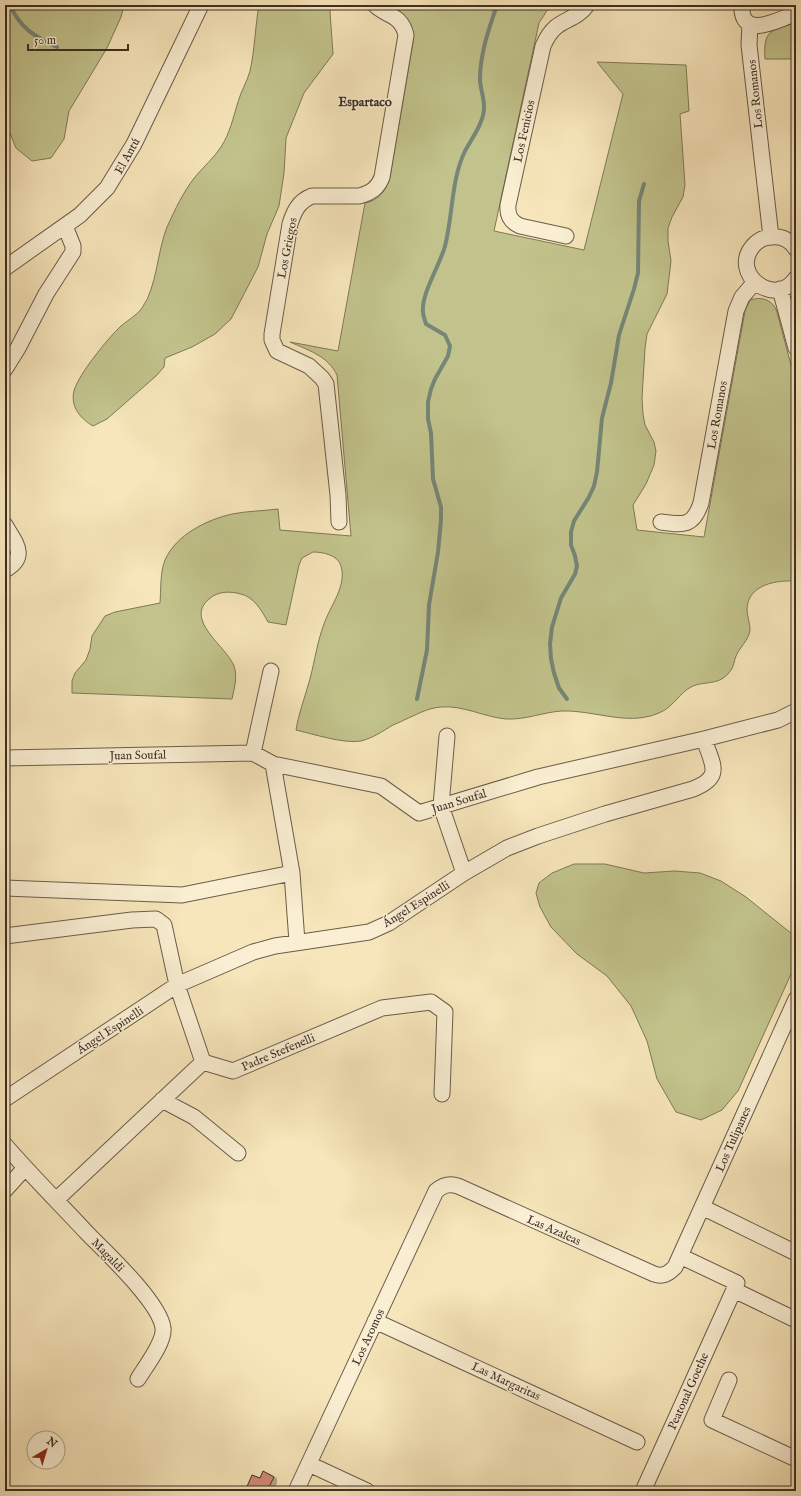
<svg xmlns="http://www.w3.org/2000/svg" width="801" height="1496" font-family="'IM FELL English',serif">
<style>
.green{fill:#c2c38c;stroke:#7f7858}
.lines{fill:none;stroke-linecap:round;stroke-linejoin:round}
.stream{stroke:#768677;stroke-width:4}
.building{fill:#d38a78;stroke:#3c2e25;filter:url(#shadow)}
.street-casing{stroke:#6b5c4a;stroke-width:17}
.street{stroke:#faefd3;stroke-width:15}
.labels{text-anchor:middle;stroke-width:3;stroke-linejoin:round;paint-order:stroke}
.street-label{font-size:12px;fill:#3c2e25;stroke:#faefd3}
.neighbourhood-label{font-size:13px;font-weight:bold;fill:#3c2e25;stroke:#faefd3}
</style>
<defs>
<filter id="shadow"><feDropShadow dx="4.5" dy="2.5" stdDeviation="0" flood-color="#0004"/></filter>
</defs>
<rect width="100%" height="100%" fill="#f7e6bb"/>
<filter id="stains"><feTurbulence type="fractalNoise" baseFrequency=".005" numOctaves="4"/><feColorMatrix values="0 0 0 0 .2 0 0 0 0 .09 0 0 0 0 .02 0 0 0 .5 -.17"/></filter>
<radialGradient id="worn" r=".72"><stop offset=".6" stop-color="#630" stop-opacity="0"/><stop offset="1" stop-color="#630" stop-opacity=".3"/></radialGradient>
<path class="green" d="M5,5H124L121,17L107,48L69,111L64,139L51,158L32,161L16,148L8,128L5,125Z
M259,5H331L330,12L333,54L304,93L286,138L284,173L279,206L267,234L258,267L231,319L215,334L192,347L165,358L164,367L156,376L107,419L93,426C81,419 70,407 74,391C78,375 108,338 121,326C128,320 137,315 142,308C157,287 157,252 167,227C175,210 183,192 195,177C203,167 214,158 221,147C230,133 233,118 238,102C241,91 247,82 250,71C255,49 255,27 259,5Z
M391,5H555L548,9L539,23L494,231L584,250L623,94L597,62L686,65L689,111L680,114L685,185L683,197L672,217L668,228V241L671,261L667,294L647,334L645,348L642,398L643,414L645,425L654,442L656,451L654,465L646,484L633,505L637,530L704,537L745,311L750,300C762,296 773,300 777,312L796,384V581C777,580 748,584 747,609C747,616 750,623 750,630C749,640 739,648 736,656C734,661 734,666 731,670C720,687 704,680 691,687C680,693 674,705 663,711C631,728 596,710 562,711C543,712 526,720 506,719C484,717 463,705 441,707C427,708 416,715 404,720C401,722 397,723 393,725C383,731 373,738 361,741C344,744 313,734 296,730C298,716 303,703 307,689C314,668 316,645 324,624C330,606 347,586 341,566C338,555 323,552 313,552L302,558L299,565L286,625L268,622C262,611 254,597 241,594C230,591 218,591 209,599C184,620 226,646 234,666C238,677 234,689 232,699L72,693V681L75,673L86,660L90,649L92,636L105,616L115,612L160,603C161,590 160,572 165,560C176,535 206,520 232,514C247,511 263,511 278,509L280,530L351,536L337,375C328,356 308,350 290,342L338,351L365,203C379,200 386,191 390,177L413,42C415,23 405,15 391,5Z
M796,23V59H765C763,30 771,30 796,23Z
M574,864H605L644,873L675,871L700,873L721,881L746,897L792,934L796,940V963L738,1091L722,1110L701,1120L676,1112L657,1079L647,1041L631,1006L607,976L577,954L551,927L540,907L536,893L539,883L552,873Z"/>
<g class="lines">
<path class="stream" d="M10,5C20,28 35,37 57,47
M417,699L427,650L429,605L438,552L441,520V507L433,479L431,433L428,419V402L431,389L435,379L448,356L450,346L445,335L426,324C425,320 423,316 423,312C421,294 440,265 445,246C453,215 451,180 465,151C472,138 485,121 484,106C484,97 480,88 480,79C480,54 489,28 497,5
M567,699L559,688L554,673L551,659L550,644L552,627L561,598L575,574L577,566L575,556L571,545V532L574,521L589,497L594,486L597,472L602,418L611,383L619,335L634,289L638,273L639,201L644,184"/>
</g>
<path class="building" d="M263,1471L274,1477L267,1491H245L252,1475L260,1478Z"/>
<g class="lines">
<defs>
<path id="street" d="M742,5C740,41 779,20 796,13
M750,24L749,45L771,237
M566,236L520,226C511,222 507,216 508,205L543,46C546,39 550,32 556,27C566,19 579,17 587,5
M796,249C791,241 782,236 772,237C765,237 758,240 753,246C729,274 776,309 796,278
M5,268L80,215L107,188L134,144L201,5
M780,289L796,348
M5,369L18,348L46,294L73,252V246L65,226
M339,522L338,495L326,384L322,378L309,366L277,351L272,340V334L290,224C294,211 299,201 312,196H359C371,193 378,188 382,177L406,35C401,14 387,17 375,5
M661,522C683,525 693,527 701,503L736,311L742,297L755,282
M5,525C15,543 29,556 5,570
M447,736L441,806L464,873
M253,753L271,671
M5,758L253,753L273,764L381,786L419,813L538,777L704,739L778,720L796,711
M292,873L297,942
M5,888L182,895L292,873L273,764
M5,936L132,920L156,919L164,925L177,985L203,1062
M5,1099L177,985L253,952L275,946L369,932L389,923L464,873L507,848L538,836L605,814L693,789C724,777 712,764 704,739
M162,1100L194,1117L238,1153
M5,1145C32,1176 60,1204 88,1234C107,1253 160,1303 163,1328C165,1342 145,1367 138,1379
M5,1190L25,1168
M56,1200L203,1062L233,1071L382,1008L431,1002L445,1012L442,1094
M702,1207L796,1253
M734,1290L796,1320
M375,1321L637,1442
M729,1380L712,1420L796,1459
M309,1464L367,1491
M296,1491L436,1191C443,1185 449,1183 458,1186L654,1274C663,1277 668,1274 675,1267L796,999
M643,1491L737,1283L680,1256"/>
</defs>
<use href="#street" class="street-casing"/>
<use href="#street" class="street"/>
</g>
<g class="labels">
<g class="street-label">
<text transform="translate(755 94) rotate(-96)" y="4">Los Romanos</text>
<text transform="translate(524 131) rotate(-78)" y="4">Los Fenicios</text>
<text transform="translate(127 156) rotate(-61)" y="4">El Antú</text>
<text transform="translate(287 248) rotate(-79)" y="4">Los Griegos</text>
<text transform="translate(717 415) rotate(-80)" y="4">Los Romanos</text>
<text transform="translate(138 755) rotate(-1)" y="4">Juan Soufal</text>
<text transform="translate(459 801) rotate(-17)" y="4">Juan Soufal</text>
<text transform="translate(416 904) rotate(-32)" y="4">Ángel Espinelli</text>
<text transform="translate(110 1030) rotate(-33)" y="4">Ángel Espinelli</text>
<text transform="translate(278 1052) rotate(-23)" y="4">Padre Stefenelli</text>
<text transform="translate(733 1139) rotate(-66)" y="4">Los Tulipanes</text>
<text transform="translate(554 1230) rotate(24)" y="4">Las Azaleas</text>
<text transform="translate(108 1255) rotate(46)" y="4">Magaldi</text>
<text transform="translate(368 1337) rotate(-65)" y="4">Los Aromos</text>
<text transform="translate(506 1381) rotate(25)" y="4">Las Margaritas</text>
<text transform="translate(688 1391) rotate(-66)" y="4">Peatonal Goethe</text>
</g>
<g class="neighbourhood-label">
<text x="365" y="106">Espartaco</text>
</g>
</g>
<rect width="801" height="1496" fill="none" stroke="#f7e6bb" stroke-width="20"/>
<rect x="6" y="6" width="789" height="1484" fill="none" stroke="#3c2e25" stroke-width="2"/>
<rect x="10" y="10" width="781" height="1476" fill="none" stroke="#3c2e25"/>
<g transform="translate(46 1450) rotate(38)"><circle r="19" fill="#faefd3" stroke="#aea28d"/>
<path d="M0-3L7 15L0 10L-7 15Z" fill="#8f2418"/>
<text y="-6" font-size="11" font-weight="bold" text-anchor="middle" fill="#3c2e25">N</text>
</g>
<path d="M28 44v6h100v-6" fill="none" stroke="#3c2e25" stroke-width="2"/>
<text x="34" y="44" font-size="12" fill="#3c2e25" stroke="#faefd3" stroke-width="3" paint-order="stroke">50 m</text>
<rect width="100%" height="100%" filter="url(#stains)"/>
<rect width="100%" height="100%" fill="url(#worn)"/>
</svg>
